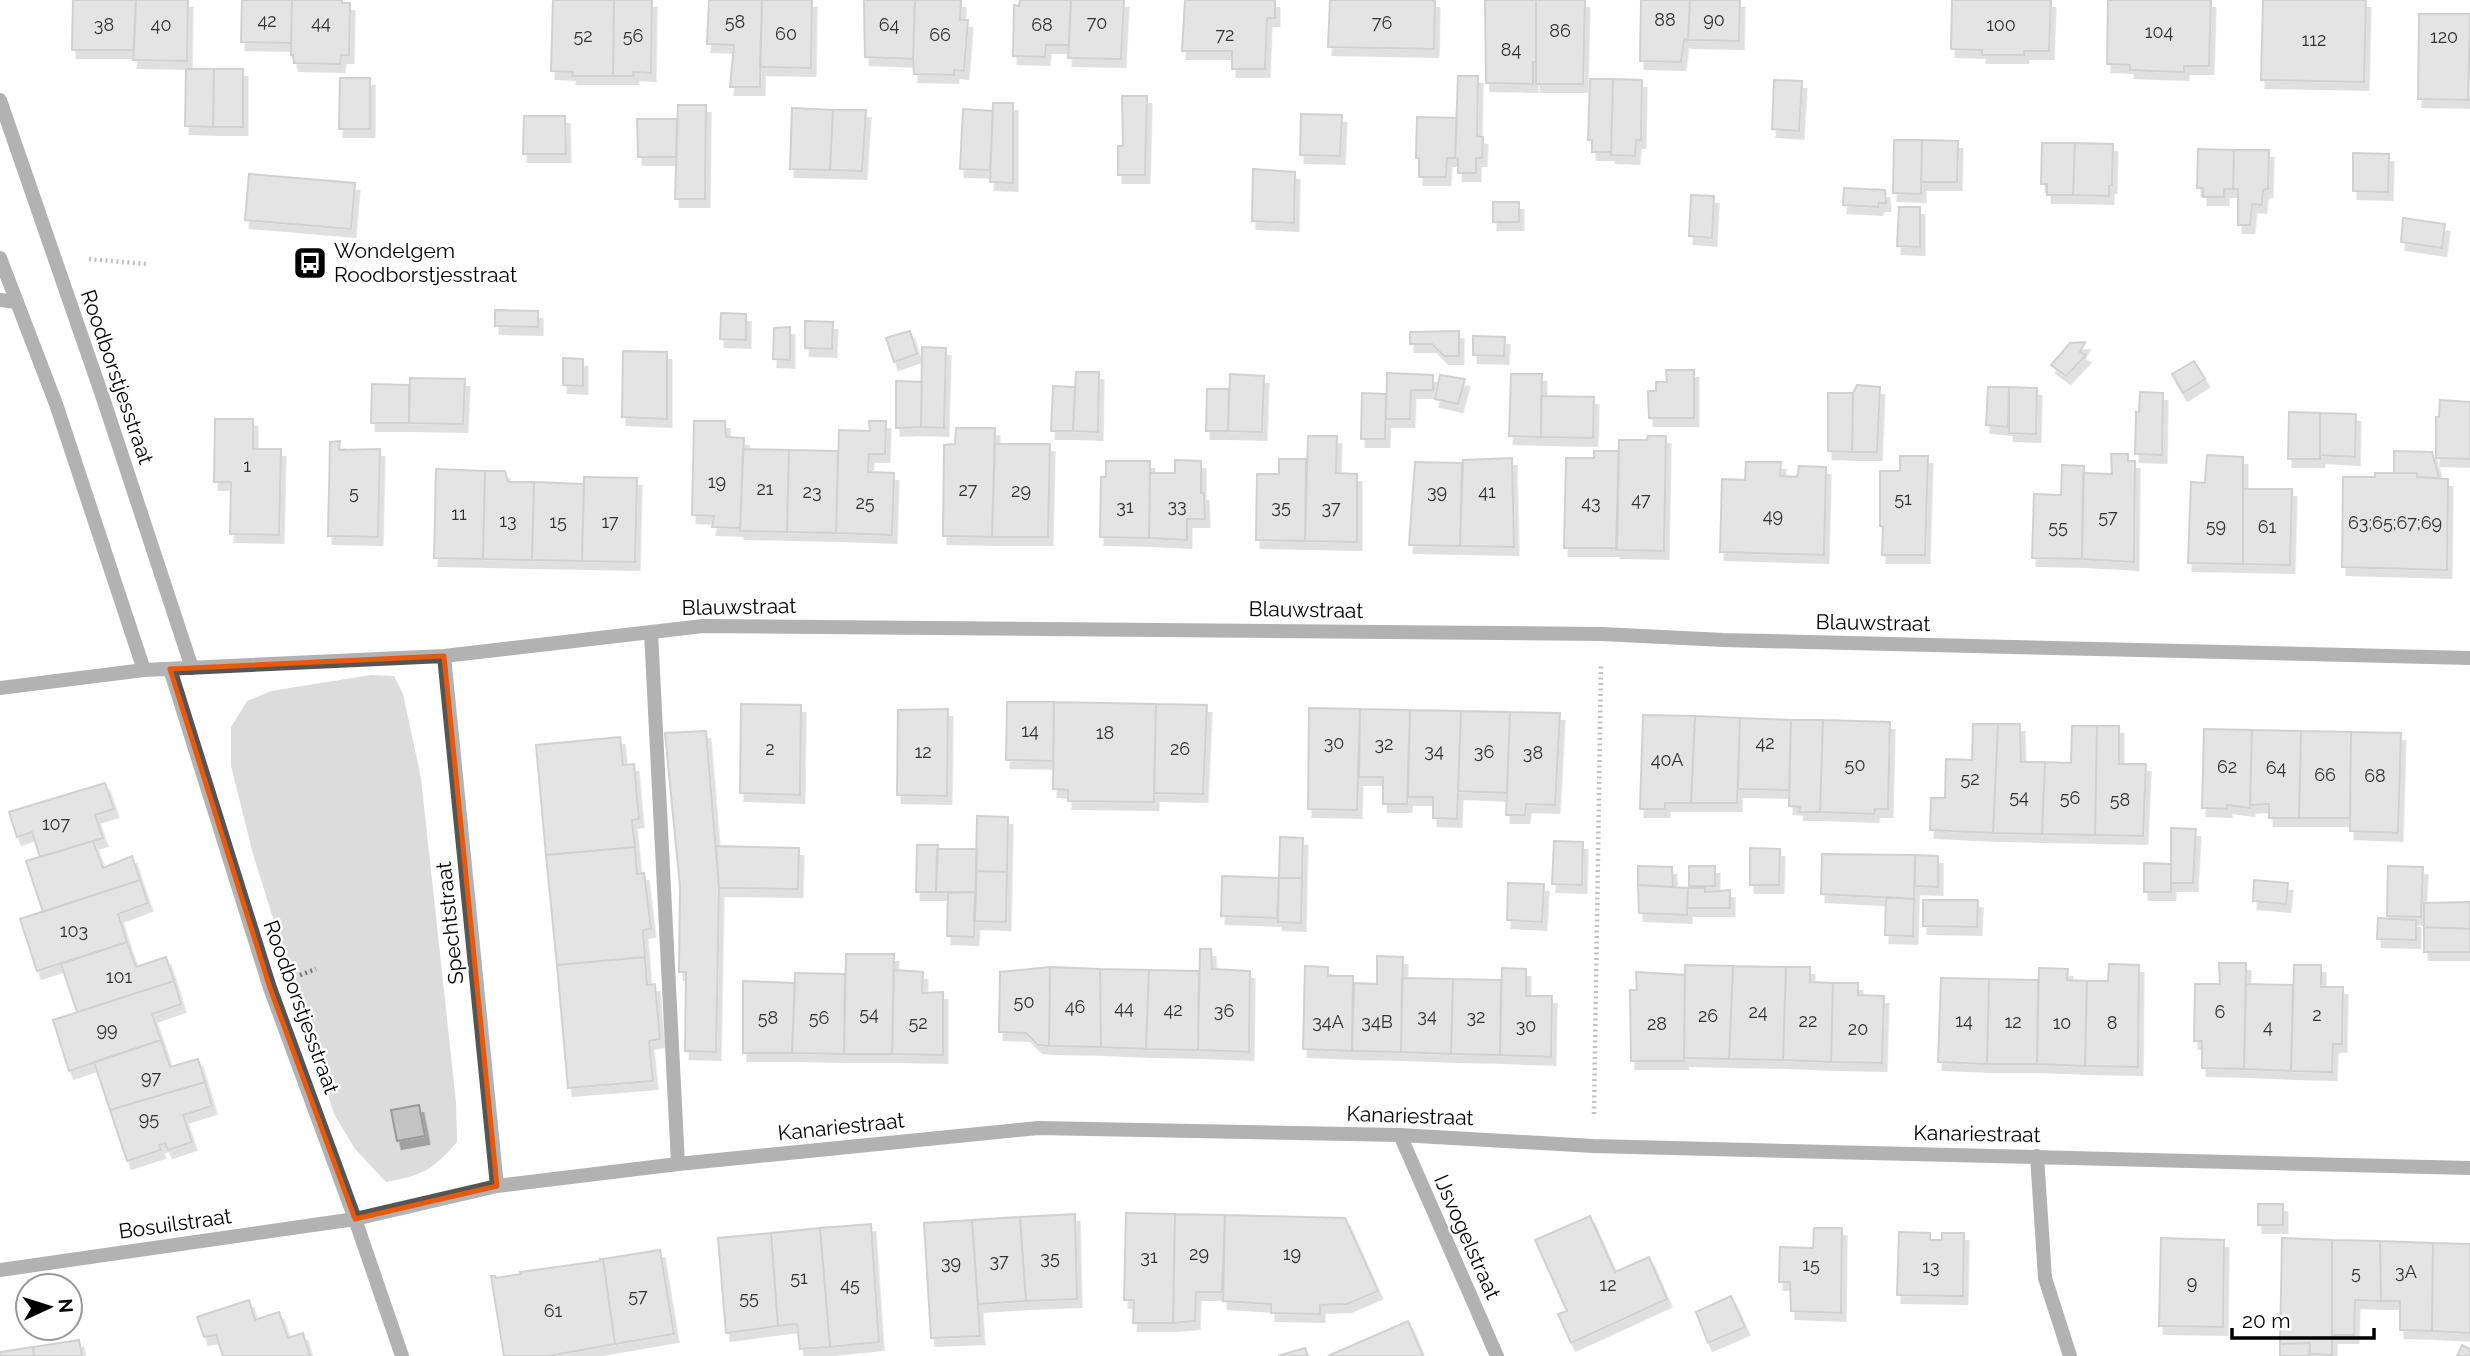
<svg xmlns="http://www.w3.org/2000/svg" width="2470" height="1356" font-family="Raleway,sans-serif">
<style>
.green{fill:#dcdcdc}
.building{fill:#c4c4c4;stroke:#999;stroke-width:2;filter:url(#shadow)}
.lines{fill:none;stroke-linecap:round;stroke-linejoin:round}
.path{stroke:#777;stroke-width:4.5;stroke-dasharray:2 3.5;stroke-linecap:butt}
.lane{stroke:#555;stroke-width:14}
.street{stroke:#555;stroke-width:14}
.marked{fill:none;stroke:#e8590c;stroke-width:5;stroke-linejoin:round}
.labels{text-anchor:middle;stroke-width:5;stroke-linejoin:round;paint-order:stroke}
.number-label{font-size:18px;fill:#313131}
.poi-label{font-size:21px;fill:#000;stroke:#fff;text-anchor:start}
.street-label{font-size:21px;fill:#000;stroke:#fff}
</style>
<defs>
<filter id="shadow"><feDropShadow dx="4.5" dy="8" stdDeviation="0" flood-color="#0004"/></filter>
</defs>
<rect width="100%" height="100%" fill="#fff"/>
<path class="green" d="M371,675L394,676L403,694L421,778L456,1102L457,1142C433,1170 423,1175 386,1182L355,1149L334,1114L253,854L231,766V727L247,701L271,691Z"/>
<path class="building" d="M73,0H136L134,50H72Z
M136,0H188L187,61L133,60Z
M242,0H292L291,43L241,42Z
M292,0H342V3H350L349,55H341L340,64L294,63L293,55H291Z
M553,0H614L613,76H572L573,72L551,71Z
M614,0H652L651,73L633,72L634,76H613Z
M709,0H762L760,87H730L734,45L707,44Z
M762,0H812L811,68L760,67Z
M864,0H915L913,59L865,57Z
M915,0H961L960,20H968L964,71L954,70V75L914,74L913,59Z
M1020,0H1071L1069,45H1046L1045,57L1013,56L1014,5L1019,6Z
M1071,0H1124L1121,59L1068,58Z
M1185,0H1275V18H1267L1265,69H1232V51H1182Z
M1330,0H1435L1434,49L1328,47Z
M1485,0H1536V62H1533V84L1486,83Z
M1536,0H1585L1583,84H1536Z
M1641,0H1690L1688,40L1684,39L1681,62L1640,61Z
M1690,0H1740L1739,41L1688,40Z
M1952,0H2051L2049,51H2024V55H1982V50L1951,49Z
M2108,0H2211L2209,66H2184V72L2153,71L2130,70V65L2107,64Z
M2263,0H2366L2364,82L2261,80Z
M2419,14H2470L2468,100L2418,99Z
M186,69H214L213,127L185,126Z
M214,69H243V127H213Z
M1458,76H1478L1477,136L1483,137L1482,158H1476V173H1458V159L1455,158Z
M340,78H370V129H339Z
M1590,79H1613L1611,152H1592V140H1588Z
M1613,79L1642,80L1641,140H1636L1635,156L1611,155Z
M1774,80L1802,81L1799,131L1772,129Z
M1122,96H1147L1145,175H1118V146H1123Z
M993,103H1013V183L990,182Z
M678,105H706L705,199H675Z
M792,108L833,110L830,170L790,169Z
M963,109L993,111L990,170L960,169Z
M833,110H866L862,171L830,170Z
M1301,114L1342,115L1340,156L1300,155Z
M524,116H565L566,154H523Z
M1417,117L1457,118L1455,158H1447L1446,177H1419V158H1416Z
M637,119H677L676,157H638Z
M1894,140H1922L1921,194L1893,193Z
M1922,140L1958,141L1957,182H1921Z
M2042,143H2075L2073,195H2047V184H2041Z
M2075,143L2113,144L2112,185L2109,186V196L2073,195Z
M2198,149L2234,150L2233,189H2224V197H2203V188H2197Z
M2234,150H2269L2268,189L2263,190L2262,205L2252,204L2250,225H2238V189H2233Z
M2353,153L2389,154L2388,192L2353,191Z
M1253,169L1295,172L1294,223L1252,221Z
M249,174L355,183L351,229L245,220Z
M1844,188L1885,190L1886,203H1879L1878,207L1843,205Z
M1691,195L1714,196L1712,238L1689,236Z
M1493,202H1519V222H1493Z
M1899,207H1920V247L1897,246Z
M2403,218L2445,224L2442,248L2401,242Z
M495,310L538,311V327L495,326Z
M721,313L746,314V340L720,339Z
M805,321L833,322L832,349L805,348Z
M790,327V360L773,359L774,328Z
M910,331L917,354L894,362L886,338Z
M1459,331V356H1444L1432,344H1410V332Z
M1473,336L1505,337L1504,356L1473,355Z
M2085,342L2080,352L2086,355L2066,376L2051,365L2070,343Z
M922,347L946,348L944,428L921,427Z
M623,351L667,352V419L622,417Z
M563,358L583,359V386L563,385Z
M2194,361L2205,379L2183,393L2172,374Z
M1666,370H1694V418H1649L1648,391H1656V382H1667Z
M1076,372H1099L1098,432L1073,431Z
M1387,373L1433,375V390H1411L1410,419H1386Z
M1230,374L1264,376L1262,432L1228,431Z
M1511,374H1542L1541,437L1509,436Z
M1440,375L1465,379L1458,404L1435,399Z
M410,378L465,379L463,424L409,423Z
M896,381L922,382L921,427L896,428Z
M372,384L409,385V423H371Z
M1857,385L1880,387L1877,452H1852L1853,393Z
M1053,386L1075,387L1073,431H1051Z
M1988,387H2009L2008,427L1986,425Z
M2009,387L2037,388L2036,434L2009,433Z
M1207,389H1229L1228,431H1206Z
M2140,392L2163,393L2162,455L2135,454L2136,412H2139Z
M1362,393L1386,394L1385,439H1361Z
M1828,393H1853L1852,452L1828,451Z
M1541,396L1594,397L1593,438L1541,437Z
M2440,400L2470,402V459L2436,458V417H2439Z
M2289,412L2320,413V459H2288Z
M2320,413L2356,414L2355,457L2320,455Z
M215,419H253V449H281L279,535L230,534L231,482H214Z
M694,421H725L726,437L744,438L740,528L712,527L714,516L692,515Z
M869,421H886L885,454H869L868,472L894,473L892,535L836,533L839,430L870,431Z
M956,428H995L992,537L943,536L944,445L955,444Z
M1308,436H1337L1336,473L1357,474V542L1305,541Z
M1648,436H1666L1664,551L1616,550L1619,440H1647Z
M340,441L339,450L380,449L378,537L328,536L330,442Z
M995,444H1050L1048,537H992Z
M743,449L789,450L787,532L740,531Z
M789,450L838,451L836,533L787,532Z
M1594,451H1619L1617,548H1564L1566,458H1594Z
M2394,451L2432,452L2439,478L2417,477V473H2394Z
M2111,454H2128V461H2135L2134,562L2082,559L2083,473L2112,474Z
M2207,455L2243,457V564L2188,563L2191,482L2205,483Z
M1900,456H1928L1925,555H1882L1883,527L1880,526V471H1900Z
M1512,458L1514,547L1460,546L1463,460Z
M1279,459H1306L1305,541L1256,540L1257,474H1279Z
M1175,460L1201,461V493H1204L1205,519H1187V540L1149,538L1150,473H1175Z
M1106,461H1150L1149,538L1100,537L1101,477H1106Z
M1415,462L1462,463L1460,546L1409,545Z
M1746,462H1781L1780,476L1797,477L1799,466L1826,467L1824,555L1720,552L1722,479L1745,480Z
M2062,465L2084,466L2082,559L2032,558L2034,494L2061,495Z
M436,469L485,471L483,559L434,558Z
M485,471H505L508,482H534L532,560L483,559Z
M2375,473H2417V477L2448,479L2447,570L2342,567L2343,477H2375Z
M584,477L637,478L635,562L582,561Z
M534,482L584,484L582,561L532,560Z
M2243,489H2292L2290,565L2243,564Z
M1007,702H1054L1053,761L1006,760Z
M1054,702L1156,704L1154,802L1068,801V790L1053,789Z
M741,704L801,705L800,795L740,793Z
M1156,704L1207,705L1203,794L1154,793Z
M1309,708L1360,709L1357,810L1308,809Z
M948,709L947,796L897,795L898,710Z
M1360,709L1410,710L1407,804H1383V777H1359Z
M1410,710L1461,711L1457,819L1433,818V797H1408Z
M1461,711L1510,712L1507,793L1458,791Z
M1510,712L1560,713L1555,805L1526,804L1525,815H1506Z
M1643,715L1695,716L1691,803H1665V809H1640Z
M1695,716L1740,718L1737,803H1691Z
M1740,718L1791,720L1789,790L1738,789Z
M1791,720H1823L1820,812H1799L1800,807L1789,806Z
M1823,720L1890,722L1888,809H1875L1874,814L1820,812Z
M1973,724H1998L1993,833L1930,830L1931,798H1945L1946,759L1972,760Z
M1998,724H2020L2021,762H2045L2042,834L1993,833Z
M2072,726H2097L2095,835L2042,834L2045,762L2071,763Z
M2097,726H2119V764H2146L2143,836L2095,835Z
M2204,729L2252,730L2250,808L2227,805V809L2202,808Z
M2252,730L2301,731L2299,818H2269V804L2250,805Z
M706,731L719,888L716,1052L685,1051L686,972H679L680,887L665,733Z
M2301,731L2351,732L2350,818H2299Z
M2351,732L2401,733L2398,833L2350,831Z
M620,737L623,765L634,764L639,819L632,820L635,847L546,855L536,745Z
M105,783L114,809L95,815L103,838L40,857L32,832L17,837L9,812Z
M977,816L1008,817L1007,872L976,871Z
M2171,828L2196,829L2193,883H2171Z
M1280,837L1303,838L1302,878H1279Z
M93,841L103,868L132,856L140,880L43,912L26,861Z
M1554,841L1583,842L1582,885L1552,884Z
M917,845H938L936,892H916Z
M716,846L799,848L798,889L719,888Z
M635,847L637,874L644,873L651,929L643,930L645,957L557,965L546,855Z
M1750,848L1780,849L1779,885H1750Z
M937,849H977L976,892H936Z
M1822,854L1915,855L1914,899L1821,894Z
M1915,855L1938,856V887L1915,886Z
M2144,863L2171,864V892H2144Z
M1638,866L1672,867L1673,887L1638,885Z
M1689,866H1715V886H1689Z
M2388,866L2423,867L2421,917L2387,916Z
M976,871L1007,872L1006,922L974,921Z
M1222,876L1279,878L1277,918L1221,916Z
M1279,878H1302L1301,923L1278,922Z
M140,880L148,903L118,914L127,942L37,971L20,919Z
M2254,880L2288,883L2286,904L2253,901Z
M1508,883L1544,884L1542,922L1507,920Z
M1638,885L1688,888L1687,915L1639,913Z
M1688,888H1705V892L1730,890V908H1687Z
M976,892L974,937L947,936L948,893Z
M1886,897L1914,899L1913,936L1885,935Z
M1923,900H1978L1977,927L1923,926Z
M2470,902V929L2424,927V903Z
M2378,918L2416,920V940L2377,939Z
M2424,927L2470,929V952H2424Z
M127,942L136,967L166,957L174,981L77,1012L61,964Z
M1200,949H1211L1212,969L1250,971L1249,1052L1198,1050Z
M846,954H894L892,1054H844Z
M1377,956L1403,957L1401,1052L1352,1051L1354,983L1377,984Z
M645,957L647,985L655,984L660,1039L649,1041L653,1081L568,1088L557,965Z
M2219,963H2246L2244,1069L2202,1068V1041H2194L2195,984H2220Z
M2109,964L2139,965L2138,1067L2085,1066L2087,981H2108Z
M1685,965L1733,966L1729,1059L1684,1058Z
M2294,965H2321V987H2343L2342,1044H2333L2332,1072L2291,1071Z
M1305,966L1328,967V976H1353L1352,1051L1303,1049Z
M1733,966L1786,967L1783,1060L1729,1059Z
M1050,967L1049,1046L1038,1045L1026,1033L999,1032L1000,972Z
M1050,967L1100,969L1101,1047L1049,1046Z
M1786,967H1810V982L1833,983L1831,1062L1783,1060Z
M1502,968L1526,969V996H1552L1551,1057L1500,1055Z
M2039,968L2068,969L2067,980L2087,981L2085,1066L2037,1064Z
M1100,969L1149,970L1146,1049L1101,1047Z
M894,970L923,972L922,993L943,992V1055L892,1054Z
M1149,970L1199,971L1198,1050L1146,1049Z
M1636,972L1685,975L1684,1061H1631L1630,990H1637Z
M795,973L845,974L844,1054L792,1053Z
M1402,978L1453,979L1451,1054L1401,1052Z
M1941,978L1989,979L1987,1064L1938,1062Z
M1453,979L1501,980L1500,1055L1451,1054Z
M1989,979L2038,980L2037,1064H1987Z
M174,981L181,1004L152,1014L161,1040L69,1071L53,1020Z
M743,981L795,983L792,1053H743Z
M1833,983H1858V995L1884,996L1882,1063L1831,1062Z
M2246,984L2293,985L2291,1071L2244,1069Z
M161,1040L170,1067L198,1059L205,1082L110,1110L94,1062Z
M205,1082L212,1106L183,1115L192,1142L168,1150L165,1143L159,1145L161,1150L127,1161L110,1110Z
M419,1105L425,1136L397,1141L391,1110Z
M2258,1204H2283V1225H2258Z
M1126,1213L1175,1214L1173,1323H1133L1134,1300H1124Z
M1075,1214L1077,1299L1026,1301L1020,1217Z
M1175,1214L1225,1215L1222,1292H1196L1195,1321L1173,1323Z
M1225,1215L1345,1218L1378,1291L1347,1304L1320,1305V1314L1271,1313V1304L1223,1301Z
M1590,1216L1615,1272L1649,1257L1667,1299L1571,1343L1558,1314L1567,1311L1535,1240Z
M1020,1217L1026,1301L978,1304L972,1220Z
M972,1220L980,1336L931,1338L924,1223Z
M871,1224L879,1342L830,1347L820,1228Z
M820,1228L830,1347L800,1349L797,1324L778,1326L771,1233Z
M1814,1228H1842L1841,1313L1791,1311L1790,1282H1779L1780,1247L1813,1248Z
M1899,1232L1930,1233V1240H1942V1233H1964L1963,1296L1897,1295Z
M771,1233L778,1326L726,1333L718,1238Z
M2161,1238L2224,1240L2223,1327L2159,1326Z
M2282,1238L2332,1240V1355L2310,1354V1343L2280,1344Z
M2332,1240L2380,1241L2381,1301L2355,1300L2354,1335H2332Z
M2380,1241L2433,1243L2432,1331L2400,1330V1301H2381Z
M2433,1243L2470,1244V1333L2432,1331Z
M660,1250L674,1334L615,1344L603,1259Z
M600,1259H603L615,1344L548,1356H504L491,1276H495L496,1278L521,1274L520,1272L600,1261Z
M1731,1296L1745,1327L1708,1343L1696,1312Z
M249,1300L255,1320L279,1312L288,1338L303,1333L310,1356H223L216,1335L204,1337L197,1317Z
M1408,1321L1423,1356H1328Z
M79,1340L82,1356H34L33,1347Z
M2310,1343L2309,1356H2280V1344Z
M2462,1345L2470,1349V1356H2457Z
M33,1347L34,1356H0V1352Z
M1305,1348L1308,1356H1278Z"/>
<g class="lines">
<path class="path" d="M89,259L146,264
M300,975L316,969
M1594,1114L1601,664"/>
<path class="lane" d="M0,300L17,302
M651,632L678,1164"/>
<path class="street" d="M0,100L104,401L192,668
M0,258L56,404L144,670
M444,656L497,1186
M170,669L270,988L355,1219L402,1356
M0,688L144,670L444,656L703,626L1602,634L1723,640L2470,658
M1400,1135L1497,1356
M2037,1156L2045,1278L2070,1356
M0,1270L355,1219L497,1186L678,1164L1038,1128L1400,1135L1593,1146L2470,1168"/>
</g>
<path d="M0 0H2470V1356H0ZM444,656L497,1186L355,1219L270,988L170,669Z" fill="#fff" fill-opacity=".55" fill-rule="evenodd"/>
<path class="marked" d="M444,656L497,1186L355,1219L270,988L170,669Z"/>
<defs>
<symbol id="bus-square" viewBox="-11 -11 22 22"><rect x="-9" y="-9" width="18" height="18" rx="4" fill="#000" stroke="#fff"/><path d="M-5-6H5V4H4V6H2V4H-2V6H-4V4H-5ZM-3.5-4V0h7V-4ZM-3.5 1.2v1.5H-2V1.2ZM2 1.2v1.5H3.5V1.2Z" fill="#fff"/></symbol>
</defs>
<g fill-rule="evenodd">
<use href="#bus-square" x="291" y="244" width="38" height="38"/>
</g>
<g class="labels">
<g class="number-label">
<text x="1665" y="26">88</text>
<text x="1714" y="26">90</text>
<text x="267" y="27">42</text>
<text x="735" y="28">58</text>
<text x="321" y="29">44</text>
<text x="1097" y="29">70</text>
<text x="1382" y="29">76</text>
<text x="104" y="31">38</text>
<text x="161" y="31">40</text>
<text x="889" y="31">64</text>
<text x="1042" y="31">68</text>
<text x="2001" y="31">100</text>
<text x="1560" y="37">86</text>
<text x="2159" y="38">104</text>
<text x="786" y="40">60</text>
<text x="940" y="41">66</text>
<text x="1225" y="41">72</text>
<text x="583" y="42">52</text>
<text x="633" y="42">56</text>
<text x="2444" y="43">120</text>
<text x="2314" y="46">112</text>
<text x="1511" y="56">84</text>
<text x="247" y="472">1</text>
<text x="717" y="488">19</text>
<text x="765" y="495">21</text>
<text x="968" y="496">27</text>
<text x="1021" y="497">29</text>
<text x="812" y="498">23</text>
<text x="1437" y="498">39</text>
<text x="1487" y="498">41</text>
<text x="354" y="499">5</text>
<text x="1903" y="505">51</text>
<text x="1641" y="506">47</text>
<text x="865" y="509">25</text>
<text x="1591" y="509">43</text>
<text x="1177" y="512">33</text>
<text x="1125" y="513">31</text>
<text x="1281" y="513">35</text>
<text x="1331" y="514">37</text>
<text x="459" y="520">11</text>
<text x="1773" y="522">49</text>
<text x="2108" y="523">57</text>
<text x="508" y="527">13</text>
<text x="558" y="528">15</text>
<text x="610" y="528">17</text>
<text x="2395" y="529">63;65;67;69</text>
<text x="2216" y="532">59</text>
<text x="2058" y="533">55</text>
<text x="2267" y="533">61</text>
<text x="1030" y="737">14</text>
<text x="1105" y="739">18</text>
<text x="1334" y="749">30</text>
<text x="1765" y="749">42</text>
<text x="1384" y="750">32</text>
<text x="770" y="755">2</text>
<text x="1180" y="755">26</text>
<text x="1434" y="757">34</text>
<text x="923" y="758">12</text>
<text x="1484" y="758">36</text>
<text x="1533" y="759">38</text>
<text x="1667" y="766">40A</text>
<text x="1855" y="771">50</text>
<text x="2227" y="773">62</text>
<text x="2276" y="774">64</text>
<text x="2325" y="781">66</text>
<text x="2375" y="782">68</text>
<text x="1970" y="785">52</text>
<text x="2019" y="803">54</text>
<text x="2070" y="804">56</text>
<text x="2120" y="806">58</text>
<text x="56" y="830">107</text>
<text x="74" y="937">103</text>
<text x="119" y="983">101</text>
<text x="1024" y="1008">50</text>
<text x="1075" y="1013">46</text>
<text x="1124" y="1014">44</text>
<text x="1173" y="1016">42</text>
<text x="1224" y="1017">36</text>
<text x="1758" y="1018">24</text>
<text x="2220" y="1018">6</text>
<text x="869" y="1020">54</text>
<text x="2317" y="1021">2</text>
<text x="1427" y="1022">34</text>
<text x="1708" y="1022">26</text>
<text x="1476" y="1023">32</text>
<text x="768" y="1024">58</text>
<text x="819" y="1024">56</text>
<text x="1808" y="1027">22</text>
<text x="1964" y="1027">14</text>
<text x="1328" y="1028">34A</text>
<text x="1377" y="1028">34B</text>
<text x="2013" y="1028">12</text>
<text x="918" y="1029">52</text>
<text x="2062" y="1029">10</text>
<text x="2112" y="1029">8</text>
<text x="1657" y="1030">28</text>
<text x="1526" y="1032">30</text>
<text x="2268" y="1033">4</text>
<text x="1858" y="1035">20</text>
<text x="107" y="1036">99</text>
<text x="151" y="1084">97</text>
<text x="149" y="1125">95</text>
<text x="1199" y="1260">29</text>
<text x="1292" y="1260">19</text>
<text x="1149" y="1263">31</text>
<text x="1050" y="1264">35</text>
<text x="999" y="1267">37</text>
<text x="951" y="1269">39</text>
<text x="1811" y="1271">15</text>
<text x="1931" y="1273">13</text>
<text x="2406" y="1278">3A</text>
<text x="2356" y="1279">5</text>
<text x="799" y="1284">51</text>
<text x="2192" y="1289">9</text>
<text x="850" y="1291">45</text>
<text x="1608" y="1291">12</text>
<text x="638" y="1302">57</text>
<text x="749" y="1304">55</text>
<text x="553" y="1317">61</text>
</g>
<g class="poi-label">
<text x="334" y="258">Wondelgem<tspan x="334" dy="24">Roodborstjesstraat</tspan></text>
</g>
<g class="street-label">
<text transform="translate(117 377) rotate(71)" y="7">Roodborstjesstraat</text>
<text transform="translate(739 607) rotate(-1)" y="7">Blauwstraat</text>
<text transform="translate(1306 610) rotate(1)" y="7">Blauwstraat</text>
<text transform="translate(1873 623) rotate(1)" y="7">Blauwstraat</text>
<text transform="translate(450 923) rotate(-96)" y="7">Spechtstraat</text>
<text transform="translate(301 1007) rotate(70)" y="7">Roodborstjesstraat</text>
<text transform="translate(1410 1116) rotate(2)" y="7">Kanariestraat</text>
<text transform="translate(841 1127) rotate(-6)" y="7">Kanariestraat</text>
<text transform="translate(1977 1134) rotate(1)" y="7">Kanariestraat</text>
<text transform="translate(175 1224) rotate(-8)" y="7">Bosuilstraat</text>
<text transform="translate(1467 1237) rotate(66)" y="7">IJsvogelstraat</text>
</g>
</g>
<g transform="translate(49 1307) rotate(86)"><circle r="33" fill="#ffffff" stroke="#999999" stroke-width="2"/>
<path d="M0-5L12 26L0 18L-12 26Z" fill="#000000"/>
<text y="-10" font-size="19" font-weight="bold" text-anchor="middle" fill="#000000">N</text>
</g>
<path d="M2232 1328v10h142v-10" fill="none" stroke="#000000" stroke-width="3.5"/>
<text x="2242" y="1328" font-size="21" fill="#000000" stroke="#ffffff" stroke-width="5" paint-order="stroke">20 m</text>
</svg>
